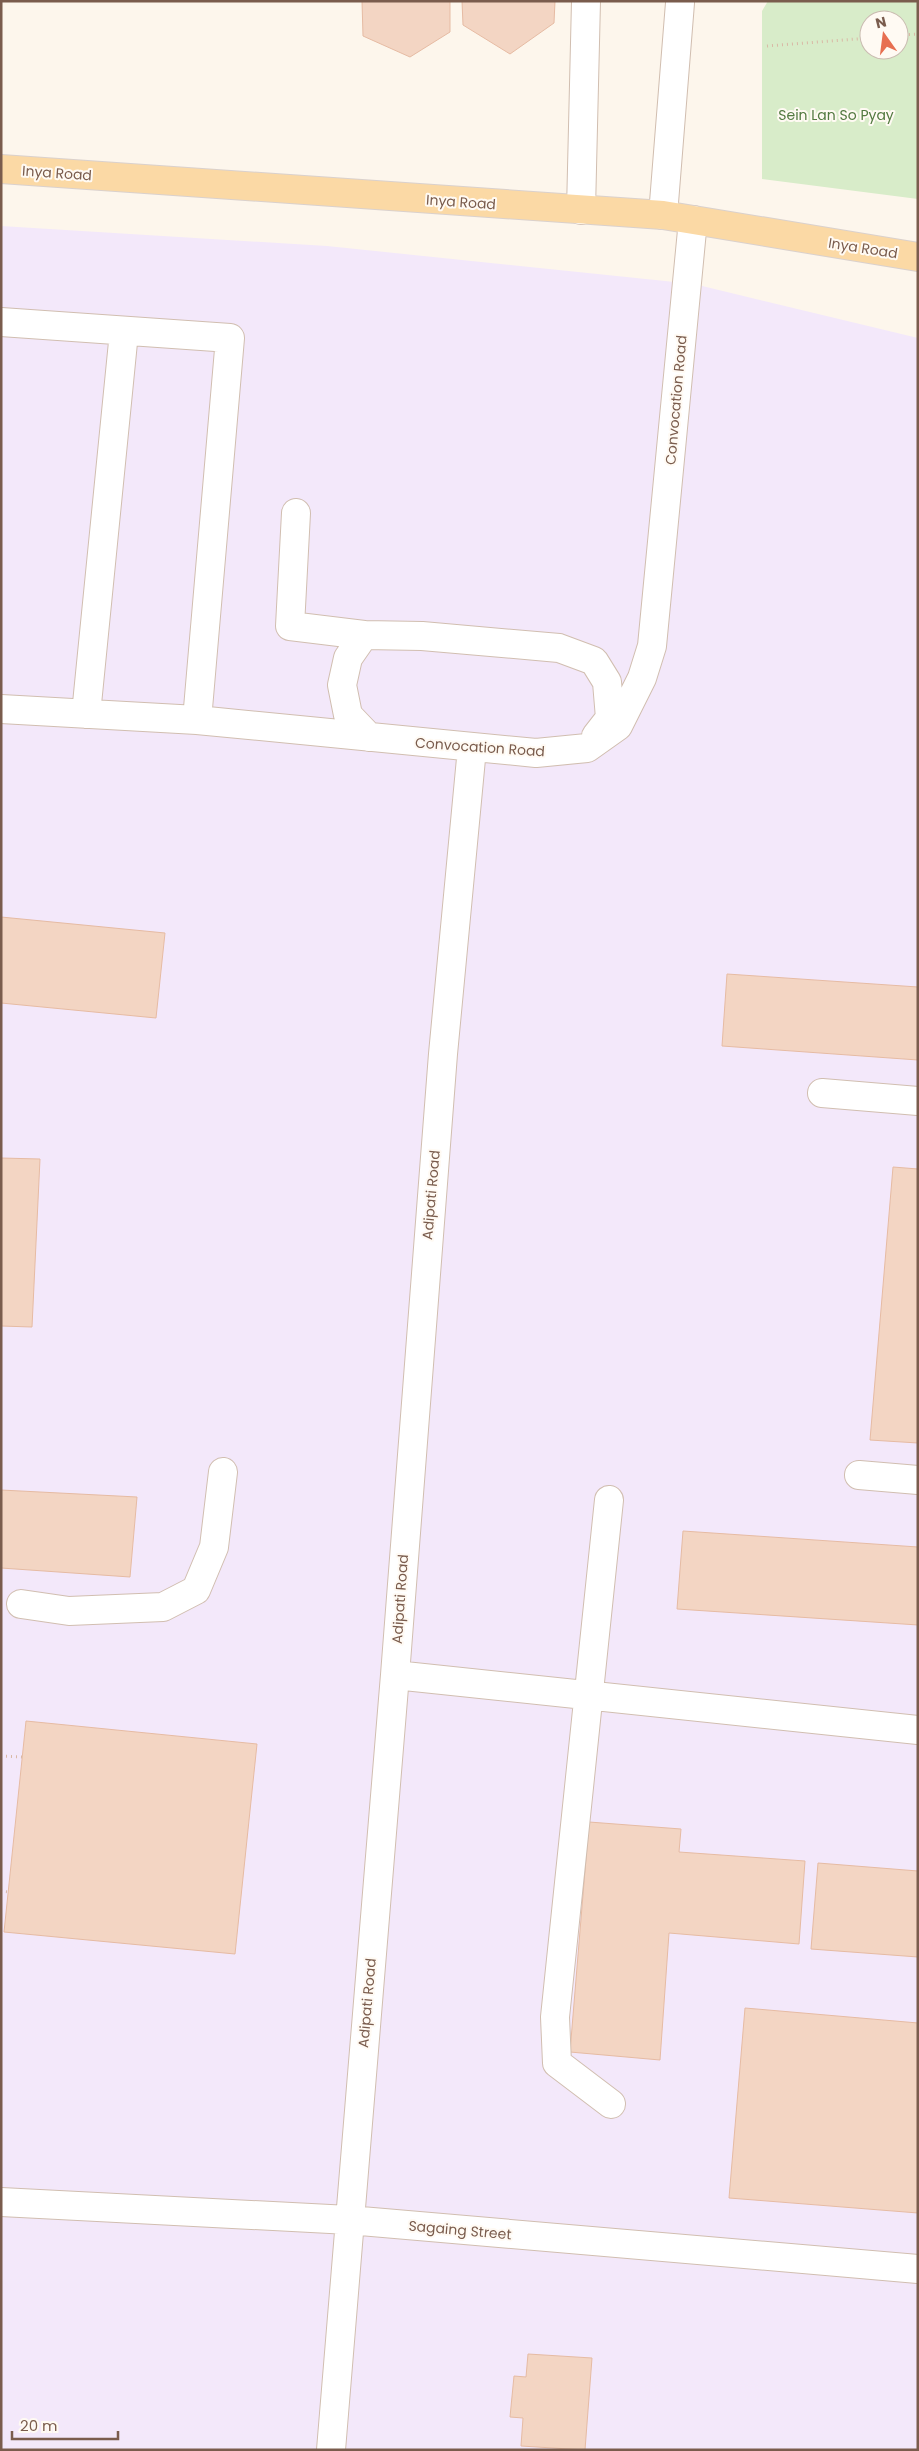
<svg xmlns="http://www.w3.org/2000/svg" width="919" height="2451" font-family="Poppins,sans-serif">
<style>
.education{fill:#f3e8fa}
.green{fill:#d8ecc9;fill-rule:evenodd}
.building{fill:#f3d5c3;stroke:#e6bba3}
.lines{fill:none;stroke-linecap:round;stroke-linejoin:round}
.minor-casing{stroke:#d1beb0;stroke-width:30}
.major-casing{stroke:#dad1cd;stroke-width:30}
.path{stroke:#d9b8a5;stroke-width:3;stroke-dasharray:1 4;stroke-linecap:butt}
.minor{stroke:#fff;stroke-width:28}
.major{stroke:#fbd9a5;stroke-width:28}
.labels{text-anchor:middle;stroke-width:4;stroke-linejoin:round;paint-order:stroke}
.park-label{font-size:14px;fill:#537a41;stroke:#fffaf3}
.street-label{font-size:14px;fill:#7a5c4d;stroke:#fffaf3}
</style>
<rect width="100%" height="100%" fill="#fdf6ec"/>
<path class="education" d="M1,226L327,246L694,284L918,338V2450H1Z"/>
<path class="green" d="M768,1H918V199L762,179V11ZM869,20H899V50H869Z"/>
<path class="building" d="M362,1H450V32L410,57L363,36Z
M462,1H555L554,23L510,54L463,25Z
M1,917L165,933L156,1018L1,1003Z
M727,974L918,987V1060L722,1046Z
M1,1158L40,1159L32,1327L1,1326Z
M893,1167L918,1169V1443L870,1440Z
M1,1490L137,1497L130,1577L1,1568Z
M683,1531L918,1547V1625L677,1609Z
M26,1721L257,1744L235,1954L4,1932Z
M589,1822L681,1829L679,1852L805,1861L799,1944L669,1933L660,2060L570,2052Z
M818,1863L918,1871V1957L811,1949Z
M745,2008L918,2023V2213L729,2198Z
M528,2354L592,2358L585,2450L521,2446L523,2418L510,2417L514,2376L526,2377Z"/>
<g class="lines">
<defs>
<path id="minor" d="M581,210L586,1
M663,215L680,3
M1,322L230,338L197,720
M296,513L290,626L364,635L348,658L342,685L348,715L369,737
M364,635L422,636L559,648L594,661L607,682L610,718L596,736
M1,709L197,720L536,753L587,748L618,726L642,678L652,646L693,220
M86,714L124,332
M822,1093L918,1101
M859,1475L918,1480
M609,1500L555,2017L557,2063L611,2104
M21,1604L69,1611L163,1607L196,1590L214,1547L223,1472
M395,1675L918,1730
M1,2202L349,2220L918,2269
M331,2450L395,1675L443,1054L472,748"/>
<path id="major" d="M1,169L663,215L918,257"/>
</defs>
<use href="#minor" class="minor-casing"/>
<use href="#major" class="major-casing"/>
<path class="path" d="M899,35L918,34
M767,46L869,38
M1,1756L22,1757
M1,1891L9,1892"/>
<use href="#minor" class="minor"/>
<use href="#major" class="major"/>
</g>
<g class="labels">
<g class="park-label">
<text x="836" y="120">Sein Lan So Pyay</text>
</g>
<g class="street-label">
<text transform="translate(57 173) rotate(4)" y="5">Inya Road</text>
<text transform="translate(461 202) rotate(4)" y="5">Inya Road</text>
<text transform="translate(863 248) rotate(9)" y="5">Inya Road</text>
<text transform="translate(676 400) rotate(-85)" y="5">Convocation Road</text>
<text transform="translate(480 747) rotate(4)" y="5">Convocation Road</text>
<text transform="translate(431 1195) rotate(-85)" y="5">Adipati Road</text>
<text transform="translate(400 1599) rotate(-86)" y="5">Adipati Road</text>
<text transform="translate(367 2003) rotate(-85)" y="5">Adipati Road</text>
<text transform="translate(460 2230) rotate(5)" y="5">Sagaing Street</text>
</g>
</g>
<rect width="919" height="2451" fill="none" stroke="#7a5c4d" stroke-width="5"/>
<g transform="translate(884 35) rotate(346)"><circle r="24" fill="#fffaf3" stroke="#cabbb1"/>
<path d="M0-4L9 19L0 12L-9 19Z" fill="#e76f51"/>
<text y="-8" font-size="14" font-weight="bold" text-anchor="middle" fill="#7a5c4d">N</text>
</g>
<path d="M12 2431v8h106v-8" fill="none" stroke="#7a5c4d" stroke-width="2.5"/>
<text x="20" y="2431" font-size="15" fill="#7a5c4d" stroke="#fffaf3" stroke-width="4" paint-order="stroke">20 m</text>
</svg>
